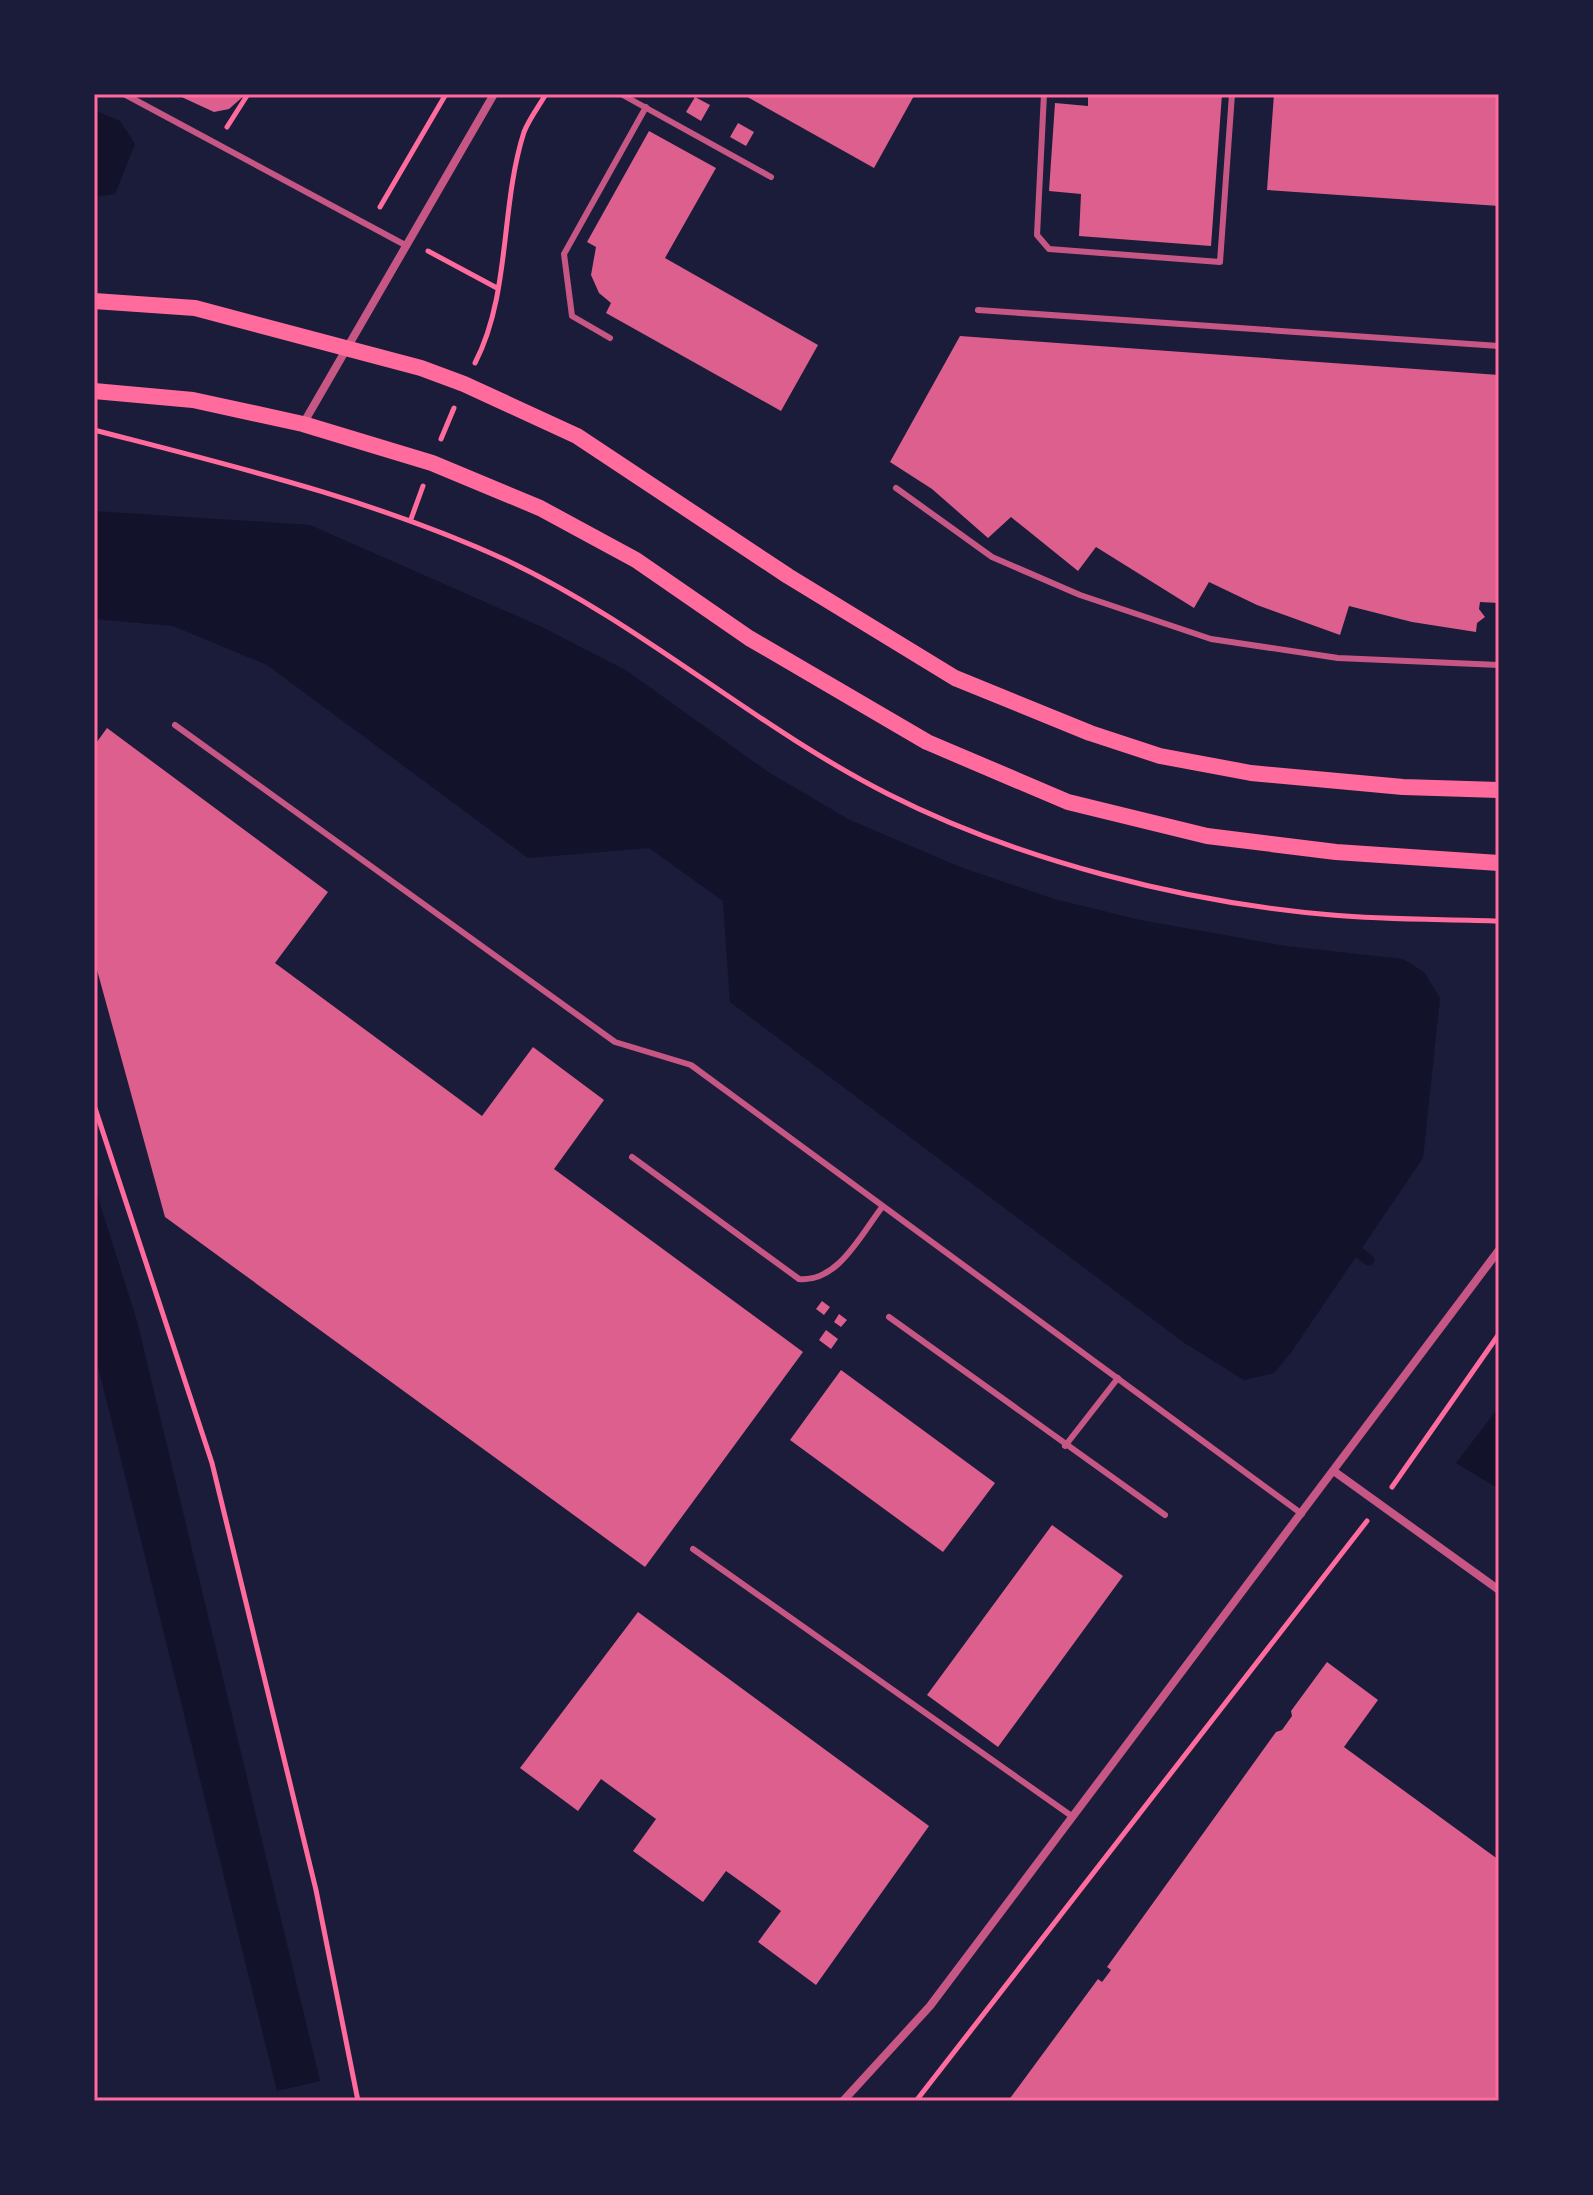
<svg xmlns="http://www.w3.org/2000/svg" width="1593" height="2195" font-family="'Noto Sans',sans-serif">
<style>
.water{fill:#12122b}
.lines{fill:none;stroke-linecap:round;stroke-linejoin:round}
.stream{stroke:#12122b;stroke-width:11}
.building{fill:#dd5f8e}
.path{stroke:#ff6b9d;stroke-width:5}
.service{stroke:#c65784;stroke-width:6}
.minor{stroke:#c65784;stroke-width:8}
.secondary{stroke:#ff6b9d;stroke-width:16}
.neatline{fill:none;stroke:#ff6b9d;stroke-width:3}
</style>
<rect width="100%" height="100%" fill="#1b1b3a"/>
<path class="water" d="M94,110L120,121L135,144L115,194L94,197Z
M94,511L310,525L542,627L627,671L768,772L850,820L960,867L1054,899L1140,920L1286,946L1403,959L1424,972L1440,998L1423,1158L1290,1354L1274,1373L1244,1380L1183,1342L730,1002L723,901L649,848L528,858L267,665L173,626L94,619Z
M94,1185L137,1321L320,2081L277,2091L94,1350Z
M1499,1407V1489L1456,1463Z"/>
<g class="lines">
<path class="stream" d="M1350,1246L1369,1260"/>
</g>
<path class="building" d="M175,94H246L229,109L214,112Z
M742,94H915L874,168Z
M1088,94H1222L1211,246L1079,236L1081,194L1049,191L1055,103L1088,106Z
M1274,94H1499V206L1267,190Z
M695,97L710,105L701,121L686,112Z
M738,123L754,132L746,146L730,137Z
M649,131L716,168L665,258L818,345L781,411L606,313L611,303L599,293L591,275L596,247L587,242Z
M960,336L1499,375V603L1480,602L1479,609L1485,617L1477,623L1476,632L1412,622L1349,606L1340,635L1257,605L1209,582L1194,608L1096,547L1078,571L1011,517L988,538L932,489L890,462Z
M107,728L328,892L275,963L482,1116L533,1047L604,1100L554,1169L803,1352L645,1567L165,1217L94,959V746Z
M822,1301L830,1307L824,1315L816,1309Z
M839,1314L847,1320L841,1327L834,1322Z
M826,1330L838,1339L831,1349L819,1340Z
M841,1370L995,1483L943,1552L790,1440Z
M1052,1525L1123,1576L998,1747L927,1695Z
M638,1612L929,1826L816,1985L758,1942L781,1911L754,1891L726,1871L703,1902L633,1851L656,1819L601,1779L578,1811L520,1768Z
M1327,1662L1378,1700L1344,1747L1499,1860V2101H1008L1098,1979L1102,1982L1111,1970L1107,1967L1276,1732L1282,1730L1292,1716L1291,1711Z"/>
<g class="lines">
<path class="path" d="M227,127L248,94
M380,207L446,94
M428,251L497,288
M475,363C511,293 500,207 524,132C529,119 539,106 546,94
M94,430C233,466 375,500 506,560C642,624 754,726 888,794C1018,860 1186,903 1332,915C1387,920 1444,919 1499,921
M441,439L454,408
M411,519L423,486
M94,1105L212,1463L316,1890L358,2101
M1392,1487L1499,1334
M916,2101L1367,1521"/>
<path class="service" d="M124,94L407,246
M621,94L771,177
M1044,94L1037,235L1049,249L1220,262L1232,94
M978,310L1499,346
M610,338L572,316L564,254L646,107
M896,488L992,557L1080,595L1211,639L1338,658L1499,665
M175,725L615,1042L691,1065L1302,1514
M632,1157L799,1279C838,1283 861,1234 883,1206
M889,1317L1165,1515
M1065,1446L1118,1378
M693,1549L1073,1817"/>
<path class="minor" d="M303,424L494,94
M1335,1472L1499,1590
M843,2101L930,2006L1499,1250"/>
<path class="secondary" d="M94,301L195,308L421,368L464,384L577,436L788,576L955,678L1090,733L1160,756L1251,773L1403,787L1499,790
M94,391L193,400L303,424L432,463L540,508L636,560L749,638L927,742L1068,802L1207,836L1336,852L1499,863"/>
</g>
<rect width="1593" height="2195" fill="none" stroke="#1b1b3a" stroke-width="192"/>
<rect x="96" y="96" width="1401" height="2003" class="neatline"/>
</svg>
